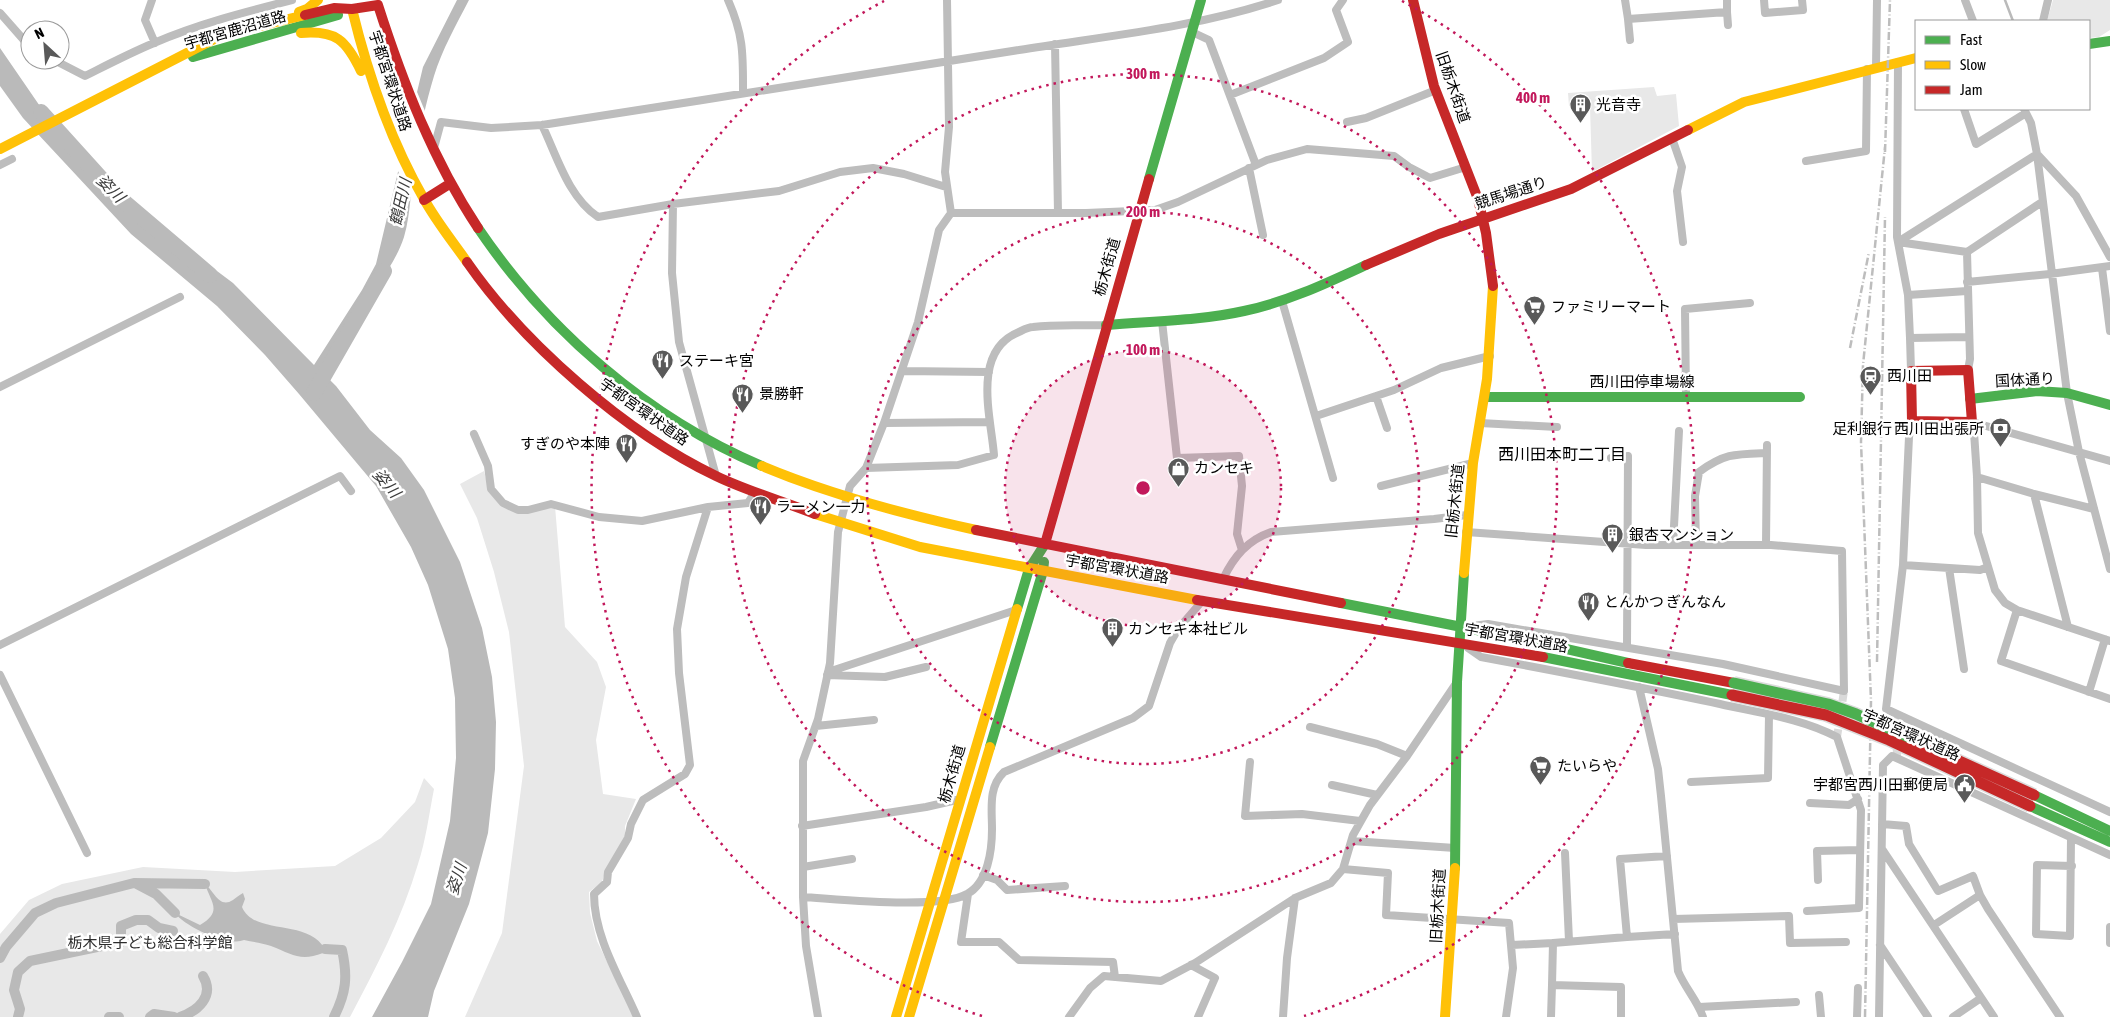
<svg xmlns="http://www.w3.org/2000/svg" width="2110" height="1017" font-family="'Asap Condensed','Noto Sans JP',sans-serif">
<style>
.green{fill:#e8e8e8}
.water{fill:#bababa}
.pier{fill:#fff}
.lines{fill:none;stroke-linecap:round;stroke-linejoin:round}
.stream{stroke:#bababa;stroke-width:2.5}
.canal{stroke:#bababa;stroke-width:10}
.river{stroke:#bababa;stroke-width:16}
.street-tunnel{stroke:#d9d9d9;stroke-width:8;stroke-dasharray:8 4;stroke-linecap:butt}
.street{stroke:#bdbdbd;stroke-width:8}
.fast{stroke:#4caf50;stroke-width:10}
.slow{stroke:#ffc107;stroke-width:10}
.jam{stroke:#c62828;stroke-width:10}
.rail{stroke:#bdbdbd;stroke-width:2.5;stroke-dasharray:8 2.5 1 2.5;stroke-linecap:butt}
.fast-bridge-casing{stroke:#dbdbdb;stroke-width:14;stroke-linecap:butt}
.jam-bridge-casing{stroke:#dbdbdb;stroke-width:14;stroke-linecap:butt}
.fast-bridge{stroke:#4caf50;stroke-width:11}
.jam-bridge{stroke:#c62828;stroke-width:11}
.ring{fill:none;stroke:#c2185b;stroke-width:2.5;stroke-dasharray:2.5 5}
.labels{text-anchor:middle;stroke-width:5;stroke-linejoin:round;paint-order:stroke}
.street-label{font-size:15px;fill:#000;stroke:#fff}
.poi-label{font-size:15px;fill:#000;stroke:#fff;text-anchor:start}
.park-label{font-size:15px;fill:#2c2c2c;stroke:#fff}
.water-label{font-size:16px;font-style:italic;fill:#3d3d3d;stroke:#fff}
.neighbourhood-label{font-size:16px;fill:#000;stroke:#fff}
.centre{fill:#c2185b;stroke:#fff;stroke-width:2.5}
.ring-label{font-size:15px;text-anchor:middle;font-weight:bold;fill:#c2185b;stroke:#fff;stroke-width:5;stroke-linejoin:round;paint-order:stroke}
</style>
<rect width="100%" height="100%" fill="#fff"/>
<path class="green" d="M2053,0H2110V30L2099,37L2089,38V21H2047Z
M1654,87L1657,96L1676,94L1679,126L1592,172L1590,107L1569,106L1568,93Z
M484,471L489,490L503,506H555L565,627L597,662L606,687L596,740L603,794L636,799L625,826V838L605,872L602,882L589,892L590,913L597,941L634,1017H465L502,933L524,766L509,632L494,572L477,518L460,484Z
M424,778L434,789C429,814 426,840 418,864C402,918 376,968 350,1017H0V934L29,900L62,884L143,867L235,872L335,866L381,838L415,802Z"/>
<path class="water" d="M457,0H469C456,25 442,50 434,76C426,102 420,131 415,158C411,182 411,214 404,237C387,288 337,322 324,374L336,386L370,430L401,458L424,490L460,562L482,628L492,677L496,722L495,769L488,833L469,904L434,991L428,1017H372L402,962L431,904L450,821L456,758L455,698L448,649L428,585L411,547L376,486L299,394L265,355L217,306L131,234L23,118L0,86V48L68,147L106,189L150,229L183,255L213,268L233,283L314,365L362,290L376,264L423,67Z
M205,884C214,891 219,909 233,900C236,898 239,895 243,893L245,899L242,907C254,936 307,918 325,949L323,953C300,962 292,954 271,946C262,943 253,942 244,940C228,947 184,926 175,913L200,925C223,911 211,903 205,884Z"/>
<path class="pier" d="M415,87L427,116L418,157L412,199L396,167Z"/>
<g class="lines">
<path class="stream" d="M2005,0L2013,21"/>
<path class="canal" d="M137,884L156,894L175,913
M325,949L342,950C348,977 346,993 334,1017
M0,958L6,947L35,913L56,903L134,883L205,884
M18,1017L20,1009L14,990L18,972L30,961L121,942V926L136,920H148L159,928L173,931
M109,1017H119
M150,1017L154,1014L174,1017
M180,1017C198,1011 215,996 203,976"/>
<path class="river" d="M41,112L116,195L210,275
M314,393L384,271"/>
<path class="street-tunnel" d="M1896,713L1897,759
M1837,737L1844,691"/>
<path class="street" d="M152,0L145,20L155,43
M728,0C744,36 743,55 743,93
M1625,0L1628,19L1727,12V0
M1764,0L1765,13L1803,10L1802,0
M1965,0L1973,21
M1727,12L1728,25
M0,13L30,47
M1628,19L1630,40
M2043,21L2048,0
M1192,32L1209,40L1256,165
M1055,44L1058,213
M54,60L85,76C107,65 130,53 154,43C198,24 245,12 292,0
M1898,62L1897,237L1908,295L1910,338L1968,337
M1876,67L1877,0
M1230,95L1324,58L1348,42L1336,10L1343,0
M1964,109L1976,144L2026,113
M2024,109L2031,123L2037,154L2067,393L2079,452L2110,569
M1347,122L1366,118L1436,90
M542,125C557,156 568,197 598,217L673,204
M1672,138L1682,167L1677,191L1683,242
M434,148L441,122L491,128L542,125C701,100 860,76 1019,50C1106,36 1194,28 1278,0
M2037,154L2076,196L2110,257
M1806,161L1866,151L1867,69
M0,165L12,159
M1249,168L1263,235
M951,213H1086L1155,210L1178,202L1267,160L1307,149L1394,156L1409,167L1430,178L1466,167
M1967,252L2042,202
M2102,268L2110,331
M1967,282L2050,274L2110,266
M1908,295L1967,291
M1282,301L1333,478
M1162,321L1177,458L1239,456L1242,486L1237,534L1242,550
M1910,338L1911,371
M1968,370L1970,359L1967,252L1898,242L2037,154
M902,371L989,372
M0,387L180,297
M1376,396L1387,428
M1686,396L1685,309L1750,303
M1316,416L1394,390L1441,368L1490,356
M1912,421L1909,437L1903,565L1886,709L2110,812
M884,423L989,422
M1480,423L1557,427
M474,434L488,466L491,489L503,503L518,510H528L551,504L599,517L642,521L708,507
M1611,458L1628,456L1627,647
M2110,461L1972,422L1974,432L1977,477L1978,533L1995,590L2005,603L2017,610L2110,641
M866,468L958,465L994,455C991,417 971,351 1019,332C1023,330 1028,327 1033,327C1057,324 1082,326 1106,325
M716,476L679,342L672,273L673,204L779,191L840,172L873,168L904,174L946,187
M1977,477L2034,494L2068,627
M1381,486L1473,463
M2034,494L2094,509
M1466,532L1646,545H1771L1842,551L1844,691L1723,664L1488,624L1472,626
M1673,545L1679,431
M1696,545L1695,496L1699,472C1725,453 1736,454 1767,453
M1766,545L1767,445
M1903,565L1980,570L1988,567
M1949,568L1964,669
M1223,579C1234,556 1248,540 1271,532L1434,519L1467,515
M2017,610L2001,661L2110,699
M0,645L340,476L351,491
M1468,648L1481,657C1561,672 1641,687 1720,704C1759,713 1801,718 1837,737L1861,810L1859,908L1807,911
M828,672L1016,610
M0,675L87,853
M827,675L885,677L926,667
M1639,687L1658,769L1661,796L1678,971C1685,988 1697,1000 1703,1017
M2089,692L2105,639
M816,726L874,720
M1310,727L1377,744L1407,756
M1250,762L1245,816L1302,814L1360,821
M1691,782L1768,778L1769,715
M1332,785L1377,795
M1810,803L1849,805L1858,799
M1882,824L1906,826L1909,844L1938,891L1973,876L1980,895L1988,909L2060,1017
M802,826L926,807L961,799
M2071,838L2070,936L2036,934L2037,865L2072,866
M1352,841L1455,848
M1882,849L1994,1017
M1565,853L1569,941
M803,867L852,859
M1343,869L1388,873L1386,915L1509,923L1513,968L1506,1017
M983,875L997,880L1007,890L1065,886
M1818,880L1817,851L1860,850
M968,894L961,942H999L1019,960L1113,962L1115,977
M803,897C838,899 940,910 967,894C988,883 992,850 992,829C992,809 988,787 1004,772L1133,718L1149,706L1170,643L1178,629L1203,600
M1673,919L1789,916L1790,943L1846,942
M1934,925L1980,895
M1627,937L1675,934
M2110,943V927
M1512,945L1553,943
M1880,945L1928,1017
M1191,965L1215,978L1198,1017
M1552,985L1553,943L1627,937L1620,859L1667,856
M1819,995L1821,1017
M1699,1007L1796,1002
M637,1017C620,978 594,937 594,894L607,882L608,872L628,838L631,824L643,800L685,774L690,765L679,673L677,629L686,577L708,507L748,503L755,492
M818,1017L806,946L803,897V761L818,719L830,663L838,532L850,486L866,468L884,423L918,322L939,230L951,213L945,172L949,127L947,0
M1069,1017L1090,988L1104,976L1161,981L1195,963L1295,898L1331,883L1343,869L1353,835L1370,805L1407,756L1457,682
M1283,1017L1287,958L1295,898
M1551,1017L1552,985L1621,987V1017
M1857,1017L1858,988
M1879,1017L1883,765L1892,756L2110,855
M1953,1017L1981,998"/>
<path class="fast" d="M2089,44L2110,41
M193,57L338,15
M1149,179L1201,0
M478,228C547,330 648,418 762,466
M1106,325C1152,321 1199,321 1244,311C1287,302 1327,283 1366,265
M1485,397H1800
M1970,399L2037,391L2067,393L2110,405
M1341,603L1522,639L1628,663
M1017,609L1029,569L1045,544
M1543,657L1732,695
M990,747L1043,571L1044,562
M2034,795L2110,831
M2030,806L2110,842
M1455,868L1457,682L1464,573"/>
<path class="slow" d="M352,9C368,75 390,140 424,199C436,221 453,242 467,262
M299,12L307,9L318,0
M301,33C336,30 346,40 361,71
M1688,130L1744,102L1916,58
M0,149L222,35L305,15
M762,466C831,495 903,514 976,530
M815,514L920,547L1197,600
M1464,573L1473,463L1487,379L1493,286
M896,1017L1017,609
M909,1017L990,747
M1445,1017L1455,868"/>
<path class="jam" d="M1413,0L1434,86L1478,199L1486,233L1493,286
M305,15L334,8L352,9L378,5C403,83 433,160 478,228
M424,200L451,183
M467,262C524,344 626,433 716,476C747,491 782,501 815,514
M1366,265L1439,234L1571,189L1688,130
M1968,370L1972,422L1912,421L1911,371Z
M976,530L1341,603
M1045,544L1149,179
M1197,600L1543,657
M1628,663L1734,683"/>
<path class="rail" d="M1885,152L1890,0
M1850,348L1869,252
M1877,662L1885,217
M1865,1017L1871,701L1861,442L1863,365L1885,147"/>
<defs>
<path id="fast-bridge" d="M1734,683L1828,704L1856,714L1913,740"/>
<path id="jam-bridge" d="M1732,695L1826,715L1889,740L2030,806
M1913,740L2034,795"/>
</defs>
<use href="#fast-bridge" class="fast-bridge-casing"/>
<use href="#jam-bridge" class="jam-bridge-casing"/>
<use href="#fast-bridge" class="fast-bridge"/>
<use href="#jam-bridge" class="jam-bridge"/>
</g>
<circle cx="1143" cy="488" r="138" fill="#c2185b" fill-opacity=".12"/>
<g class="ring">
<circle cx="1143" cy="488" r="138"/>
<circle cx="1143" cy="488" r="276"/>
<circle cx="1143" cy="488" r="414"/>
<path d="M982 1016A552 552 0 0 1 884 1M1402 1A552 552 0 0 1 1304 1016"/>
</g>
<defs>
<symbol id="building-pin" viewBox="-11 -11 22 30"><path d="M0 17L-7.5 6A9.5 9.5 0 1 1 7.5 6Z" fill="#595959" stroke="#fff"/><path d="M-4-6H4V6H1V3H-1V6H-4ZM-2.5-4.3h1.7v1.8h-1.7ZM.8-4.3h1.7v1.8H.8ZM-2.5-1h1.7V.8h-1.7ZM.8-1h1.7V.8H.8Z" fill="#fff"/></symbol>
<symbol id="supermarket-pin" viewBox="-11 -11 22 30"><path d="M0 17L-7.5 6A9.5 9.5 0 1 1 7.5 6Z" fill="#595959" stroke="#fff"/><path d="M-6-5.5h2.5l.6 2H6L4.5 2H-2.5L-4.4-4H-6ZM-1.5 3.2a1.3 1.3 0 1 0 .1 0ZM3 3.2a1.3 1.3 0 1 0 .1 0Z" fill="#fff"/></symbol>
<symbol id="restaurant-pin" viewBox="-11 -11 22 30"><path d="M0 17L-7.5 6A9.5 9.5 0 1 1 7.5 6Z" fill="#595959" stroke="#fff"/><path d="M-5-6h1v4h1v-4h1v4h1v-4h1v5L-1.5 .5V6h-2V.5L-5-1ZM5-6V6H3V1.5H1.5Q1.5-4 5-6Z" fill="#fff"/></symbol>
<symbol id="station-pin" viewBox="-11 -11 22 30"><path d="M0 17L-7.5 6A9.5 9.5 0 1 1 7.5 6Z" fill="#595959" stroke="#fff"/><path d="M-3-6H3Q5-6 5-4V2Q5 4 3 4L4.5 6H3L1.5 4h-3L-3 6H-4.5L-3 4Q-5 4-5 2V-4Q-5-6-3-6ZM-3.5-4v3h7v-3ZM-3.5 1v1.5H-2V1ZM2 1v1.5H3.5V1Z" fill="#fff"/></symbol>
<symbol id="bank-pin" viewBox="-11 -11 22 30"><path d="M0 17L-7.5 6A9.5 9.5 0 1 1 7.5 6Z" fill="#595959" stroke="#fff"/><path d="M-6-4H6V4H-6ZM0-2.3a2.3 2.3 0 1 0 0 4.6a2.3 2.3 0 1 0 0-4.6Z" fill="#fff"/></symbol>
<symbol id="shop-pin" viewBox="-11 -11 22 30"><path d="M0 17L-7.5 6A9.5 9.5 0 1 1 7.5 6Z" fill="#595959" stroke="#fff"/><path d="M-5-2.5h2.3a2.7 3.5 0 0 1 5.4 0H5L5.5 6h-11ZM-1.5-2.5h3a1.5 2.3 0 0 0-3 0Z" fill="#fff"/></symbol>
<symbol id="civic-pin" viewBox="-11 -11 22 30"><path d="M0 17L-7.5 6A9.5 9.5 0 1 1 7.5 6Z" fill="#595959" stroke="#fff"/><path d="M-.6-6.5H3V-4.5H.6V-3L4-1V1h2V6H-6V1h2V-1L-.6-3ZM-1.2 2.5V6h2.4V2.5Z" fill="#fff"/></symbol>
</defs>
<g fill-rule="evenodd">
<use href="#building-pin" x="1568" y="92" width="25" height="34"/>
<use href="#supermarket-pin" x="1522" y="294" width="25" height="34"/>
<use href="#restaurant-pin" x="650" y="348" width="25" height="34"/>
<use href="#station-pin" x="1858" y="364" width="25" height="34"/>
<use href="#restaurant-pin" x="730" y="382" width="25" height="34"/>
<use href="#bank-pin" x="1988" y="416" width="25" height="34"/>
<use href="#restaurant-pin" x="614" y="432" width="25" height="34"/>
<use href="#shop-pin" x="1166" y="456" width="25" height="34"/>
<use href="#restaurant-pin" x="748" y="494" width="25" height="34"/>
<use href="#building-pin" x="1600" y="522" width="25" height="34"/>
<use href="#restaurant-pin" x="1576" y="590" width="25" height="34"/>
<use href="#building-pin" x="1100" y="616" width="25" height="34"/>
<use href="#supermarket-pin" x="1528" y="754" width="25" height="34"/>
<use href="#civic-pin" x="1952" y="772" width="25" height="34"/>
</g>
<g class="labels">
<g class="street-label">
<text transform="translate(235 30) rotate(-16)" y="5">宇都宮鹿沼道路</text>
<text transform="translate(390 81) rotate(72)" y="5">宇都宮環状道路</text>
<text transform="translate(1453 87) rotate(71)" y="5">旧栃木街道</text>
<text transform="translate(1511 193) rotate(-18)" y="5">競馬場通り</text>
<text transform="translate(1107 267) rotate(-74)" y="5">栃木街道</text>
<text transform="translate(2025 380) rotate(-3)" y="5">国体通り</text>
<text x="1642" y="387">西川田停車場線</text>
<text transform="translate(644 412) rotate(35)" y="5">宇都宮環状道路</text>
<text transform="translate(1455 501) rotate(-84)" y="5">旧栃木街道</text>
<text transform="translate(1117 569) rotate(10)" y="5">宇都宮環状道路</text>
<text transform="translate(1516 638) rotate(10)" y="5">宇都宮環状道路</text>
<text transform="translate(1911 735) rotate(24)" y="5">宇都宮環状道路</text>
<text transform="translate(952 774) rotate(-74)" y="5">栃木街道</text>
<text transform="translate(1438 906) rotate(-87)" y="5">旧栃木街道</text>
</g>
<g class="poi-label">
<text x="1596" y="110">光音寺</text>
<text x="1551" y="312">ファミリーマート</text>
<text x="679" y="366">ステーキ宮</text>
<text x="1887" y="381">西川田</text>
<text x="759" y="399">景勝軒</text>
<text x="1984" y="434" text-anchor="end">足利銀行 西川田出張所</text>
<text x="610" y="449" text-anchor="end">すぎのや本陣</text>
<text x="1194" y="473">カンセキ</text>
<text x="776" y="512">ラーメン一力</text>
<text x="1629" y="540">銀杏マンション</text>
<text x="1604" y="607">とんかつ ぎんなん</text>
<text x="1128" y="634">カンセキ本社ビル</text>
<text x="1557" y="771">たいらや</text>
<text x="1948" y="790" text-anchor="end">宇都宮西川田郵便局</text>
</g>
<g class="park-label">
<text x="150" y="948">栃木県子ども総合科学館</text>
</g>
<g class="water-label">
<text transform="translate(111 188) rotate(45)" y="6">姿川</text>
<text transform="translate(400 202) rotate(-77)" y="6">鶴田川</text>
<text transform="translate(387 483) rotate(50)" y="6">姿川</text>
<text transform="translate(456 879) rotate(-72)" y="6">姿川</text>
</g>
<g class="neighbourhood-label">
<text x="1562" y="460">西川田本町二丁目</text>
</g>
</g>
<circle cx="1143" cy="488" r="8" class="centre"/>
<g class="ring-label">
<text x="1143" y="79">300 m</text>
<text x="1533" y="103">400 m</text>
<text x="1143" y="217">200 m</text>
<text x="1143" y="355">100 m</text>
</g>
<rect x="1915" y="20" width="175" height="90" fill="#ffffff" stroke="#999999"/>
<rect x="1925" y="36" width="25" height="8" fill="#4caf50" stroke="#999999"/>
<text x="1960" y="45" font-size="15" fill="#000000">Fast</text>
<rect x="1925" y="61" width="25" height="8" fill="#ffc107" stroke="#999999"/>
<text x="1960" y="70" font-size="15" fill="#000000">Slow</text>
<rect x="1925" y="86" width="25" height="8" fill="#c62828" stroke="#999999"/>
<text x="1960" y="95" font-size="15" fill="#000000">Jam</text>
<g transform="translate(45 45) rotate(334)"><circle r="24" fill="#ffffff" stroke="#999999"/>
<path d="M0-4L9 19L0 12L-9 19Z" fill="#595959"/>
<text y="-8" font-size="14" font-weight="bold" text-anchor="middle" fill="#000000">N</text>
</g>
</svg>
